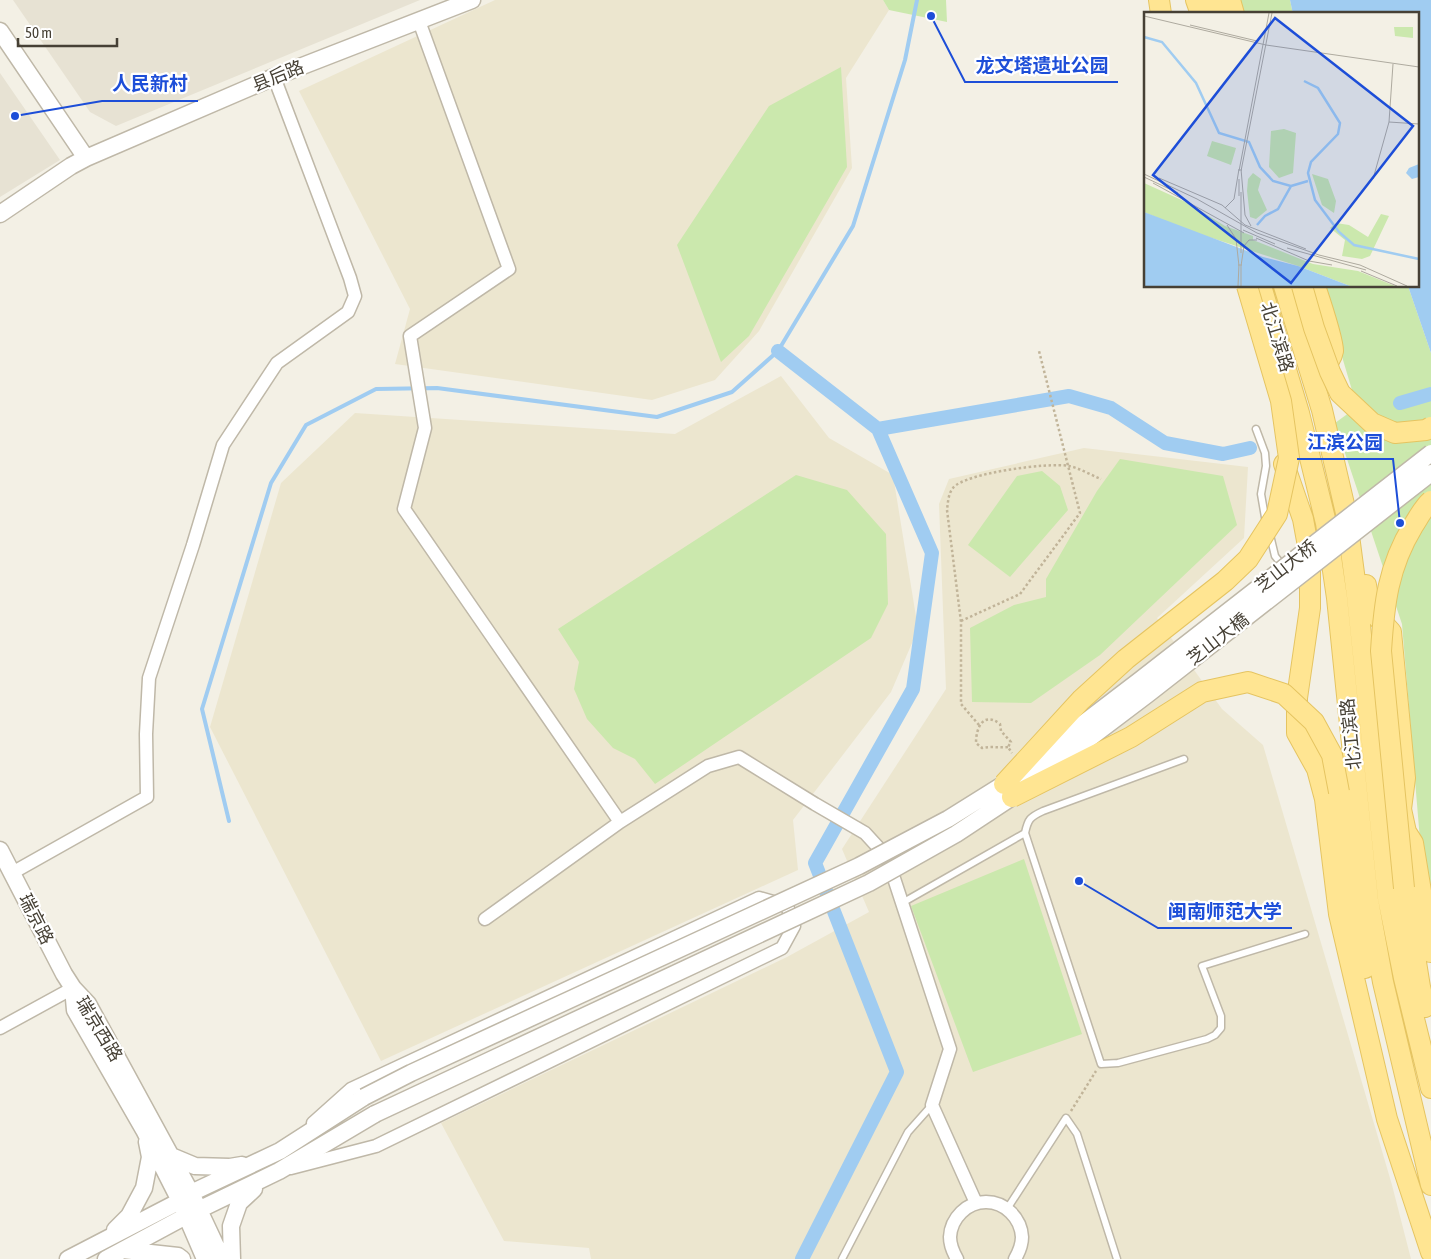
<svg xmlns="http://www.w3.org/2000/svg" width="1431" height="1259" font-family="'Asap Condensed','Noto Sans SC',sans-serif">
<style>
.residential{fill:#e7e2d3}
.education{fill:#ece6cf}
.green{fill:#cbe8ad}
.water{fill:#a0ccf1}
.lines{fill:none;stroke-linecap:round;stroke-linejoin:round}
.stream{stroke:#a0ccf1;stroke-width:4}
.canal{stroke:#a0ccf1;stroke-width:14}
.service-casing{stroke:#bfb8a8;stroke-width:9}
.minor-casing{stroke:#bfb8a8;stroke-width:15}
.tertiary-casing{stroke:#bfb8a8;stroke-width:19}
.primary-casing{stroke:#e5c461;stroke-width:22}
.path{stroke:#c1b499;stroke-width:2.5;stroke-dasharray:2.5 2.5;stroke-linecap:butt}
.service{stroke:#fff;stroke-width:6}
.minor{stroke:#fff;stroke-width:12}
.tertiary{stroke:#fff;stroke-width:16}
.primary{stroke:#ffe592;stroke-width:20}
.tertiary-bridge-casing{stroke:#bfb8a8;stroke-width:19;stroke-linecap:butt}
.primary-bridge-casing{stroke:#e5c461;stroke-width:22;stroke-linecap:butt}
.tertiary-bridge{stroke:#fff;stroke-width:16}
.primary-bridge{stroke:#ffe592;stroke-width:20}
.labels{text-anchor:middle;stroke-width:4.5;stroke-linejoin:round;paint-order:stroke}
.street-label{font-size:18px;fill:#464035;stroke:#fff}
.inset-river{fill:none;stroke:#a0ccf1;stroke-width:2.5}
.inset-road{fill:none;stroke:#aeaa9f;stroke-width:1}
.view{fill:#1d4ed8;fill-opacity:0.15;stroke:#1d4ed8;stroke-width:2.5}
.inset-edge{fill:none;stroke:#464035;stroke-width:2.5}
.leader{fill:none;stroke:#1d4ed8;stroke-width:2}
.callout-dot{fill:#1d4ed8;stroke:#fff;stroke-width:2}
.callout-label{font-size:19px;text-anchor:middle;font-weight:bold;fill:#1d4ed8;stroke:#fff;stroke-width:4.5;stroke-linejoin:round;paint-order:stroke}
</style>
<rect width="100%" height="100%" fill="#f3f0e5"/>
<path class="residential" d="M13,0H420L116,126L90,112Z
M0,73L60,160L0,197Z"/>
<path class="education" d="M495,0H883L889,10L846,78L852,168L759,331L715,380L652,400L395,364L410,309L299,91Z
M781,376L829,438L893,475L918,629L891,692L793,820L798,870L381,1061L210,727L281,483L355,413L675,434Z
M1084,448L1248,467L1244,538L1157,618L1222,709L1263,745L1392,1185L1411,1259H591L589,1248L504,1241L441,1123L787,957L869,912L842,849L946,689L939,504L949,479Z"/>
<path class="green" d="M883,0H946L947,22L889,10Z
M1234,0H1290L1293,14H1239Z
M841,67L847,167L749,336L721,362L677,245L769,106Z
M1321,286H1408L1431,353V912L1420,840L1402,624L1335,423L1357,407Z
M1120,459L1223,476L1237,525L1100,655L1031,703L972,702L970,628L1014,605L1046,597V579L1097,491Z
M1042,471L1060,486L1068,510L1010,577L968,545L1017,476Z
M796,475L847,490L886,534L888,604L871,638L655,784L635,759L613,748L587,719L574,689L579,662L558,629Z
M1024,859L1082,1034L973,1072L911,906Z"/>
<path class="water" d="M1290,0H1431V353L1408,286H1417V14H1293Z"/>
<g class="lines">
<path class="stream" d="M229,821L202,709L271,483L306,425L376,389L437,388L657,417L732,392L778,351L853,226L905,60L917,0"/>
<path class="canal" d="M778,351L878,429
M1400,403L1431,394
M802,1259L897,1072L815,863L913,689L932,553L878,429L1069,396L1111,408L1165,443L1223,454L1250,448"/>
<defs>
<path id="service" d="M1256,429L1265,453L1266,466L1261,494L1266,523
M1270,535L1275,556L1283,566
M1184,759L1043,811C1030,817 1028,819 1025,833L1101,1064L1118,1063L1207,1039L1215,1035L1221,1028V1016L1202,966L1305,934
M902,903L1025,833
M1007,1209L1066,1118L1077,1134L1117,1259
M842,1259L908,1132L932,1105"/>
<path id="minor" d="M419,21L509,269L410,336L425,428L404,509L620,822L708,766L739,757L815,804L865,833L887,857L950,1049L932,1105L976,1203
M12,873L147,797L146,734L149,678L193,545L223,445L277,363L348,312L355,296L350,278L274,77
M485,919L620,822
M0,1028L73,988
M291,1168L376,1146L782,948L794,926L787,906L759,898L351,1089L313,1123
M957,1259C953,1252 950,1245 950,1237C951,1218 967,1202 986,1202C1005,1202 1021,1218 1022,1237C1022,1245 1019,1252 1015,1259"/>
<path id="tertiary" d="M0,31L86,158
M0,214L71,166L86,158L274,77L472,0
M0,850L64,974L73,988L88,1004L191,1193L222,1259
M73,988L75,1010L144,1130L180,1201L205,1259
M171,1156L195,1166L230,1167L242,1165
M115,1230L129,1216L144,1188L150,1157L147,1142
M123,1250L178,1256L182,1259
M68,1259L180,1201L191,1193L280,1151L364,1097
M106,1259L186,1216L279,1171L375,1114
M232,1259L231,1226L239,1203L254,1189"/>
<path id="primary" d="M1159,0L1161,14
M1196,0L1201,14
M1211,0L1216,14
M1230,0L1234,14
M1261,286L1299,413L1326,523L1337,598L1368,900L1383,982L1431,1185
M1284,286L1322,410L1346,513L1357,596L1388,898L1404,978L1431,1088
M1315,286C1319,298 1334,342 1333,351C1331,363 1323,362 1327,377
M1284,464L1303,519L1310,557V608L1297,698V733L1317,769L1325,799L1339,914L1387,1119L1431,1252
M1366,585L1368,597L1373,612L1391,632L1405,778L1401,809L1406,832L1413,843L1431,952
M1339,792L1352,897L1365,968
M1404,888L1420,987L1425,1007"/>
</defs>
<use href="#service" class="service-casing"/>
<use href="#minor" class="minor-casing"/>
<use href="#tertiary" class="tertiary-casing"/>
<use href="#primary" class="primary-casing"/>
<path class="path" d="M961,621L1020,594L1080,513L1039,351
M979,725L961,704V622L947,510C948,503 948,494 953,488C964,473 1050,462 1069,466C1079,468 1091,475 1101,479
M1008,747C999,748 991,746 982,748L976,743C976,728 983,711 1000,724L1001,731L1011,742L1008,747L1012,753
M1071,1111L1096,1071"/>
<use href="#service" class="service"/>
<use href="#minor" class="minor"/>
<use href="#tertiary" class="tertiary"/>
<use href="#primary" class="primary"/>
<defs>
<path id="tertiary-bridge" d="M364,1097L411,1073L859,866L948,819L1004,784L1140,680L1431,453
M375,1114L869,883L956,834L1012,797L1148,694L1431,473"/>
<path id="primary-bridge" d="M1302,286L1314,328L1330,372L1340,393L1372,423L1395,433L1426,430L1431,427
M1004,784L1081,700L1126,659L1225,581L1248,559L1277,514L1289,458L1281,401L1247,286
M1012,797L1131,737L1202,692L1248,682L1284,694L1314,722L1332,755L1339,792
M1404,888L1381,651C1384,604 1388,567 1413,526C1419,517 1423,508 1431,501"/>
</defs>
<use href="#tertiary-bridge" class="tertiary-bridge-casing"/>
<use href="#primary-bridge" class="primary-bridge-casing"/>
<use href="#tertiary-bridge" class="tertiary-bridge"/>
<use href="#primary-bridge" class="primary-bridge"/>
</g>
<g class="labels">
<g class="street-label">
<text transform="translate(278 76) rotate(-22)" y="6">县后路</text>
<text transform="translate(1277 337) rotate(73)" y="6">北江滨路</text>
<text transform="translate(1286 566) rotate(-38)" y="6">芝山大桥</text>
<text transform="translate(1218 639) rotate(-38)" y="6">芝山大橋</text>
<text transform="translate(1351 734) rotate(-96)" y="6">北江滨路</text>
<text transform="translate(36 919) rotate(63)" y="6">瑞京路</text>
<text transform="translate(99 1029) rotate(59)" y="6">瑞京西路</text>
</g>
</g>
<g transform="translate(1144 12)">
<rect width="275" height="275" fill="#f3f0e5"/>
<path d="M250,15H269V26L251,24ZM140,117L152,121L149,161L135,166L125,155L127,119ZM68,129L92,136L87,153L63,144ZM109,161L117,167L114,178L123,198L112,207L106,205L103,179L104,167ZM168,162L184,167L192,189L190,201L178,193ZM0,171L42,190L81,214L109,224V228L169,252L214,259L251,274H206L154,254L37,216L0,200ZM237,202L245,204L226,244L218,247L198,244L201,228L186,216L192,211L205,213L224,225Z" fill="#cbe8ad"/>
<path d="M275,152V165L268,167L262,161L265,156ZM0,200L119,245L154,254L206,274H0Z" fill="#a0ccf1"/>
<path class="inset-river" d="M0,25L18,30L52,71L75,121L105,130L116,155L129,169L147,174L134,197L121,204L113,213M160,69L174,76L196,111L194,122L167,150L164,161L171,188L195,220L210,233L275,247M147,174L164,169"/>
<path class="inset-road" d="M0,4L122,33L275,55M46,13L113,29M245,110L275,112M97,157L101,203L107,214M95,159L125,1M97,159L128,1M0,162L53,187L113,221L175,243L216,253L263,274M0,165L34,181M15,166L78,193L101,213L162,237M229,167L245,110L249,52M9,171L100,221M95,184V167M81,196L90,187L95,157M83,213L92,227L95,254M99,218L131,232M112,226L165,249L188,253M143,236L222,258M97,241V180M97,254L100,234L105,228H113M217,259L253,274M94,274L95,252M97,274V252"/>
<path class="view" d="M131,6L269,114L147,271L9,163Z"/>
<rect width="275" height="275" class="inset-edge"/>
</g>
<path class="leader" d="M931 16L965 82H1118M15 116L102 101H198M1400 523L1393 459H1297M1079 881L1158 928H1292"/>
<g class="callout-dot">
<circle cx="931" cy="16" r="5"/>
<circle cx="15" cy="116" r="5"/>
<circle cx="1400" cy="523" r="5"/>
<circle cx="1079" cy="881" r="5"/>
</g>
<g class="callout-label">
<text x="1042" y="72">龙文塔遗址公园</text>
<text x="150" y="90">人民新村</text>
<text x="1345" y="449">江滨公园</text>
<text x="1225" y="918">闽南师范大学</text>
</g>
<path d="M18 38v8h99v-8" fill="none" stroke="#464035" stroke-width="2.5"/>
<text x="25" y="38" font-size="15" fill="#464035" stroke="#ffffff" stroke-width="4" paint-order="stroke">50 m</text>
</svg>
